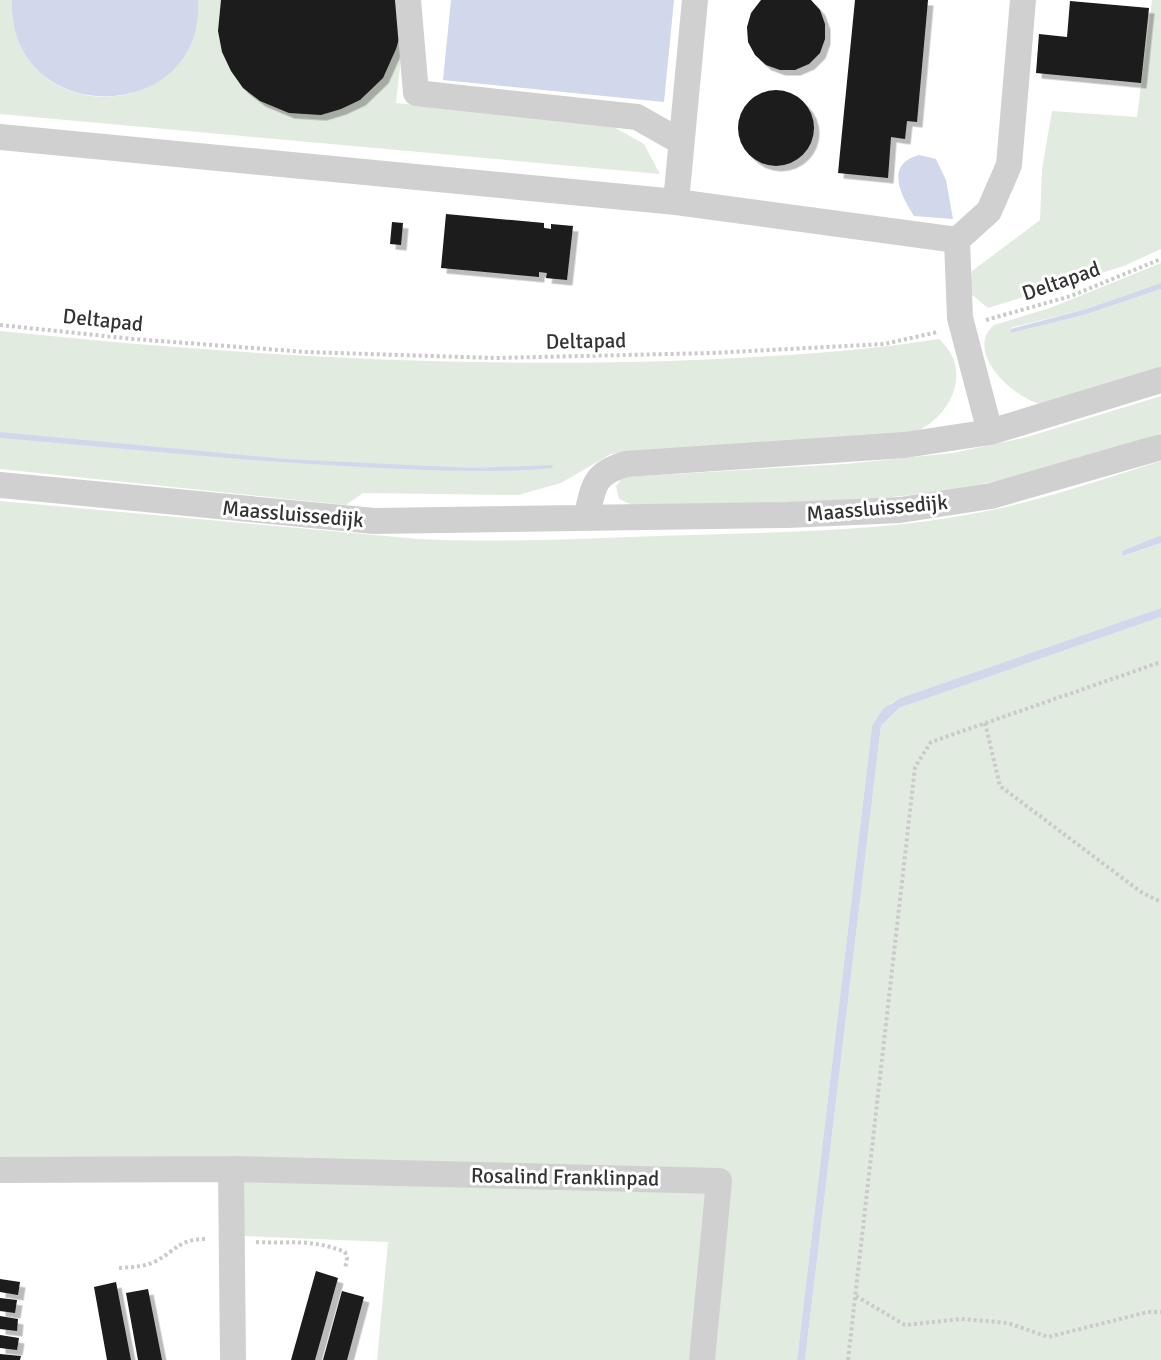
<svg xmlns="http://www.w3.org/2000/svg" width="1161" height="1360" font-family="Signika,sans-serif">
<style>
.green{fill:#e2ebe0}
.water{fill:#d1d8ec}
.building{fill:#1a1a1a;filter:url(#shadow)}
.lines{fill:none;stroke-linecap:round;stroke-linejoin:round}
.path{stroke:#cacaca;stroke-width:4;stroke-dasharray:3 3;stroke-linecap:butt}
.minor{stroke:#d0d0d0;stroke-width:26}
.labels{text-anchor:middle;stroke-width:6;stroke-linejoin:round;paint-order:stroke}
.street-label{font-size:21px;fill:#333;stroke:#fff}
</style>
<defs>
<filter id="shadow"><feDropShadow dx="5.5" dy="5.5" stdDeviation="0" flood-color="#0004"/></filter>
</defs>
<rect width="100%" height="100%" fill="#fff"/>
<path class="green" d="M0,0H12C8,127 199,131 198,0H399L402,48L396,103L612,126L644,144L660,174L0,114Z
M1152,0H1161V249L1124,266L988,308L972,295L970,283L972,271L1040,220L1042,169L1052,111L1137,117Z
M1161,263V283L1086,309L1010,328L1011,333L1084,315L1161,289V369L1040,404C1014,398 963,352 994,325L1050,308Z
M0,331C223,354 446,368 670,361C760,357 850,353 939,339C974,370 951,418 913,433L611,454L561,483L518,495L363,493L346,505L0,469Z
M1161,396V433C1100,453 1040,473 977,485C864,507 746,502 632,505L619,499L616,486L623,477L845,464L953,453L1027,437Z
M1161,461V535L1122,551L1124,556L1161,543V608L900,698L891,703L872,726L797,1360H377L388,1242L242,1236L241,1159H0V501L418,539C508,543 599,538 689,535C788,532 890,531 987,511C1046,499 1103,479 1161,461Z
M1161,617V1360H805L881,726L899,708Z"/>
<path class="water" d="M12,0H198C205,128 7,129 12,0Z
M451,0H674L664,102L443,80Z
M919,155L936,159L946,180L953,219L914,216C901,196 884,164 919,155Z
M1161,283V289L1084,315L1011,333L1010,329L1086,309Z
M0,432L285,459L472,468L553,465L552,468C488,474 426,470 362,467C241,461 121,448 0,438Z
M1161,535V543L1123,556L1122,551Z
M1161,608V617L899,708L881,726L805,1360H797L872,726L883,709L900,698Z"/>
<path class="building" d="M221,0H396L399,39L396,49L383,78L360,100L341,109L321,115L289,113L260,101L243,88L231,71L222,52L218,31Z
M761,0H811L820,10L825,24V39L820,53L809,64L795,70H780L766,65L755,55L748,42L747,27L751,13Z
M855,0H928L917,122L907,121L905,139L891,137L888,178L838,173Z
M1070,1L1149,8L1141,83L1036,73L1039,34L1067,37Z
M738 128a38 38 0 1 1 76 0a38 38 0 1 1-76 0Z
M446,214L544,223V228L551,229V224L573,226L567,280L546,278L547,273L539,272V277L441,268Z
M392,222L403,223L401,245L390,244Z
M316,1271L338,1278L315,1360H291Z
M0,1279L20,1282L18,1295L0,1292Z
M116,1282L131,1360H107L94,1287Z
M148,1289L162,1360H138L126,1293Z
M342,1291L364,1297L347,1360H323Z
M0,1298L17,1300L15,1313L0,1311Z
M0,1316L18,1319L17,1331L0,1329Z
M0,1335L19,1338L17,1350L0,1348Z
M0,1354L21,1356L20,1360H0Z"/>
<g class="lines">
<path class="path" d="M986,320L1071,296L1161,259
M0,325L133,339L306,352L495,358L712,353L884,344L938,332
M985,723L1000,786L1141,892L1161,902
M256,1242C291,1244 310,1238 345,1252L347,1258L345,1269
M119,1268C132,1267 145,1267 156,1261C178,1249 179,1239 207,1239
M856,1296L905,1325L961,1319L1008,1323L1048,1337L1148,1312H1161
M848,1360L915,767L931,742L1161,662"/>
<path class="minor" d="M408,0L416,93L637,117L681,142
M0,137L676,202L957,240L989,211L1009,165L1023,0
M676,202L695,0
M957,240L960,318L990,432
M0,485L374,521L787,515L900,510L991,496L1161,447
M586,518C594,487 592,474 626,464L905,445L990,432L1161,380
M231,1169L233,1360
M0,1170L231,1169L719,1181L702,1360"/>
</g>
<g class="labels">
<g class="street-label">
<text transform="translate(1061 281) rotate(-19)" y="7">Deltapad</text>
<text transform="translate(103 320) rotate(6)" y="7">Deltapad</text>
<text transform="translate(586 341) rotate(-1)" y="7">Deltapad</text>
<text transform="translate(877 508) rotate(-5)" y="7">Maassluissedijk</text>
<text transform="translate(293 514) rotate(5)" y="7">Maassluissedijk</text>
<text transform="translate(565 1177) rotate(1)" y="7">Rosalind Franklinpad</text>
</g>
</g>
</svg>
